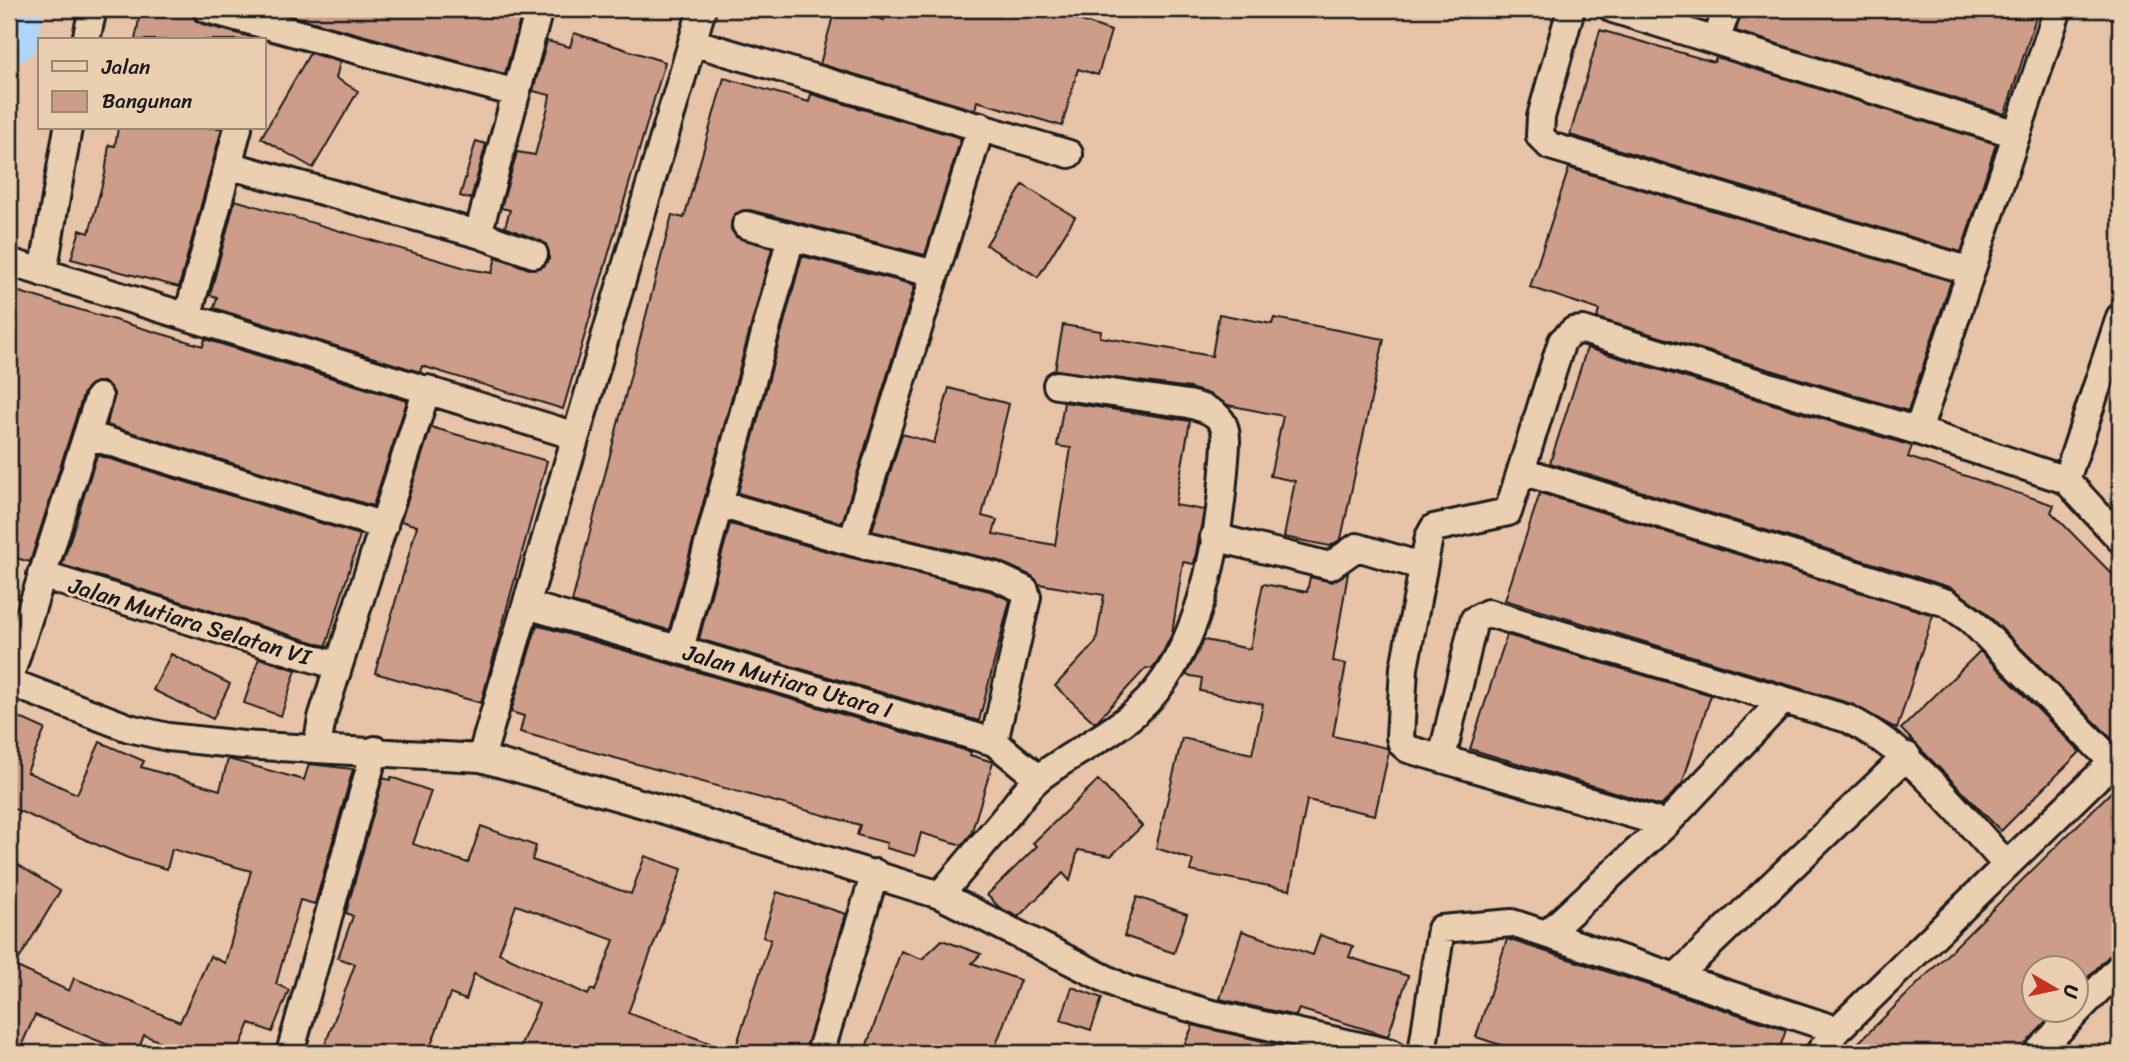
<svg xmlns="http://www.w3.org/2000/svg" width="2129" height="1062" font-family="Sriracha,sans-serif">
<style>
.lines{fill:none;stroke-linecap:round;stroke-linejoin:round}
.river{stroke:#afd5f9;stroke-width:60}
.building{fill:#ce9d8a;stroke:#1c1c1c;stroke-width:2;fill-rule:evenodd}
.minor-casing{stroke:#1c1c1c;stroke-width:32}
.minor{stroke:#ebcfb1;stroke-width:26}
.labels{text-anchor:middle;stroke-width:6;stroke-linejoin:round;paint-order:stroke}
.street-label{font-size:23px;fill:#1c1c1c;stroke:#ebcfb1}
</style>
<rect width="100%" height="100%" fill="#e7c3a8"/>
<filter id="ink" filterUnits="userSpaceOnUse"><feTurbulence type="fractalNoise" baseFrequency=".0143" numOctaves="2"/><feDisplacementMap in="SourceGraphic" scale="14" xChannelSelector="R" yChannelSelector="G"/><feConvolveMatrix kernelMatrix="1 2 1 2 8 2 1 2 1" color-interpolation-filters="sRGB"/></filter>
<g filter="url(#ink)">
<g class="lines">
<path class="river" d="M9,34L13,9"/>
</g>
<path class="building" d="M141,9H192L195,20L202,24L262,40H135Z
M266,9H523L505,74Z
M835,9H847L884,20L887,9H1047L1111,31L1098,75L1078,69L1062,126L977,101L975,110L820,64Z
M1742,9H2020L2037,14L2005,114L1736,31Z
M1600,30L1714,62L1716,57L1996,144L1961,252L1570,135Z
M574,33L665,62L563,409L422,366L420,372L214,308L217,297L210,295L235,200L469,269L492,273L496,257L529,269L544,266L549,259L546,244L505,227L510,210L501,208L517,152L535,155L548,107L550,95L533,91L547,41L570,47Z
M310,53L340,62L336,78L358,91L313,168L261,138Z
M724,78L809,102L811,94L961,138L925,255L750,210L734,214L731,229L736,237L772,248L669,630L572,602L672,215L684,218Z
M118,128H222L179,287L71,259L80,230L89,233L105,174L109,145L115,146Z
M476,141L486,144L471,199L460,196Z
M1569,168L1951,281L1908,411L1597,318L1599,310L1530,287Z
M1023,185L1075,217L1038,277L986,245Z
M802,256L915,285L842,523L738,493Z
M9,289L203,346L205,339L407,401L373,506L107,425L114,393L104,382H96L84,392L30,562L9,556Z
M1219,314L1272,324L1274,318L1384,339L1341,539L1330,546L1284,537L1295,481L1270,476L1283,416L1228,405L1209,394L1190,388L1055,370L1063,325L1101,331L1100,337L1212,356Z
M1587,348L1912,446L1908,457L2054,505L2051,512L2120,582V740L2114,741L1982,609L1952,588L1550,463Z
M949,388L1009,404L982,516L997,520L993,534L1055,545L1071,448L1057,446L1064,402L1190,421L1175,505L1204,510L1194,564L1183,562L1172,634L1162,654L1152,669L1146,668L1095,723L1055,686L1096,642L1104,595L1039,584L1032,576L999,561L872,531L902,434L934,443Z
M431,427L547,461L481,703L375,673L417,526L401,521Z
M97,455L360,535L326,646L62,565Z
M1540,493L1933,615L1897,729L1852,704L1505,600Z
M730,524L848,557L990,591L1010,600L979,721L699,639Z
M1348,573L1333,661L1346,664L1333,736L1387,748L1389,752L1375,815L1307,800L1290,890L1190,871L1193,860L1156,848L1182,738L1252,754L1263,704L1200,691L1202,678L1186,675L1204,640L1250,649L1263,584L1307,592L1310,577L1332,582Z
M537,625L971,752L970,755L993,762L971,834L962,845L921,833L915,856L886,848L887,843L857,835L860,825L520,732L524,716L511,712Z
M1507,635L1711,695L1682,784L1661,806L1470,749Z
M1980,651L2080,752L2001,831L1901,729Z
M171,654L230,684L213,719L153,690Z
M259,658L296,670L281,716L244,703Z
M9,713L45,729L27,772L77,794L100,742L144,761L141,767L220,790L228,759L304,780L309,764L353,769L315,904L300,900L276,984L289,990L272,1032L250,1023L237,1053H188L144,1035L137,1053H128L35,1015L18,1053H9V859L60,891L15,966L69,991L74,978L180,1022L210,956L225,963L251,871L172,849L167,869L128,858L12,808L9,815Z
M391,777L431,791L413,844L468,863L481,826L536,846L532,860L631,894L645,856L682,869L628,1013L723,1048V1053H517L539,1004L474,974L466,1000L450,994L428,1053H322L355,964L338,958L353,916L346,913L383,778L390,780ZM516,905L614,940L595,991L591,989L588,995L499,953Z
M1098,780L1142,826L1111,856L1078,850L1070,881L1063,873L1018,917L1000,908L987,895L1037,846L1033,843Z
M2120,783V952L2109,956L2076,989V968H2034V1010H2057L2022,1050L2018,1053H1848Z
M777,892L846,914L805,1053H734L771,939L763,937Z
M1137,897L1187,914L1174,953L1124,936Z
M1242,931L1313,955L1320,935L1353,946L1349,957L1408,976L1388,1036L1299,1009L1296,1016L1220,999Z
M1507,939L1786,1030L1778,1053H1526L1476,1037Z
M942,940L981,954L972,963L1020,980L993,1053H864L901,951L922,959Z
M1072,987L1102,998L1091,1030L1061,1020Z
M1193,1025L1205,1028L1284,1046L1281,1053H1181Z"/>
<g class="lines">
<defs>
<path id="minor" d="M207,9L516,93
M1571,9L1541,117L1540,136L1550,146L1971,271
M1613,9L2016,134
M86,40L93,9
M1716,41L1727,9
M692,42L1069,154
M228,165L478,234L534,254
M746,225L935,274
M478,234L539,9
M9,262L576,436
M43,273L68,128
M188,315L238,128
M1918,431L2058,9
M87,435L384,526
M1522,471L1947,603L1971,620L2113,762
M2066,480L2120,317
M719,504L852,542L995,576L1025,590L1027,597L994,742
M1214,537L1330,566L1357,547L1421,566
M852,542L981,126
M41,575L338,666
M527,605L994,742L1038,778
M680,649L791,237
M9,679L99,397
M9,682L129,728L168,737L243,745L481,758L654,807L940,895L1128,990L1208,1013L1391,1053
M317,747L322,718L427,389
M481,758L702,9
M1442,758L1474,620L1488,613L1848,719C1914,752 1958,812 2007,865
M1666,824L1408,749L1402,744L1400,737L1404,668L1429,537L1434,528L1508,512L1562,341L1573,331L1583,330L1918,431L2066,480L2120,539
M940,895C963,868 986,841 1008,814C1018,802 1028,786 1040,777C1071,753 1107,738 1137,711C1198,658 1218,549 1224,471C1227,432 1233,414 1188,404L1057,385
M1547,934L1666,824L1782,701
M1678,975L1907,756
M290,1053L375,750
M820,1053L875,873
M1422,1053L1441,929L1512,923L1837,1030
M1819,1053L1837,1030L2120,755
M2037,1053L2120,967"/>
</defs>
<use href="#minor" class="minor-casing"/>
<use href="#minor" class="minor"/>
</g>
</g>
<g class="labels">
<g class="street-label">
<text transform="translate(190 621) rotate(17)" y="8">Jalan Mutiara Selatan VI</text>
<text transform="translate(788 681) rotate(16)" y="8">Jalan Mutiara Utara I</text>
</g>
</g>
<rect width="2129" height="1062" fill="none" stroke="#ebcfb1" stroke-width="35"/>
<rect x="18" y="18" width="2094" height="1027" fill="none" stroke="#1c1c1c" stroke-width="2.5" filter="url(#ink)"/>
<rect x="38" y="38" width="228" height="91" fill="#ebcfb1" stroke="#988775" stroke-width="2"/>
<rect x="52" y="61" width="35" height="10" fill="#ebcfb1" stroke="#988775" stroke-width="2"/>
<text x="102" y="74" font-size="21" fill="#1c1c1c">Jalan</text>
<rect x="52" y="91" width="35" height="21" fill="#ce9d8a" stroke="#988775" stroke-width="2"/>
<text x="102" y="108" font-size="21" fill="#1c1c1c">Bangunan</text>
<g transform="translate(2055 989) rotate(99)"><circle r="33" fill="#ebcfb1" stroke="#988775" stroke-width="2"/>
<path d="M0-5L12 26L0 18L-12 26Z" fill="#c8321e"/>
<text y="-10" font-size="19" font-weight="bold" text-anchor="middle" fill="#1c1c1c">U</text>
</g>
</svg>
